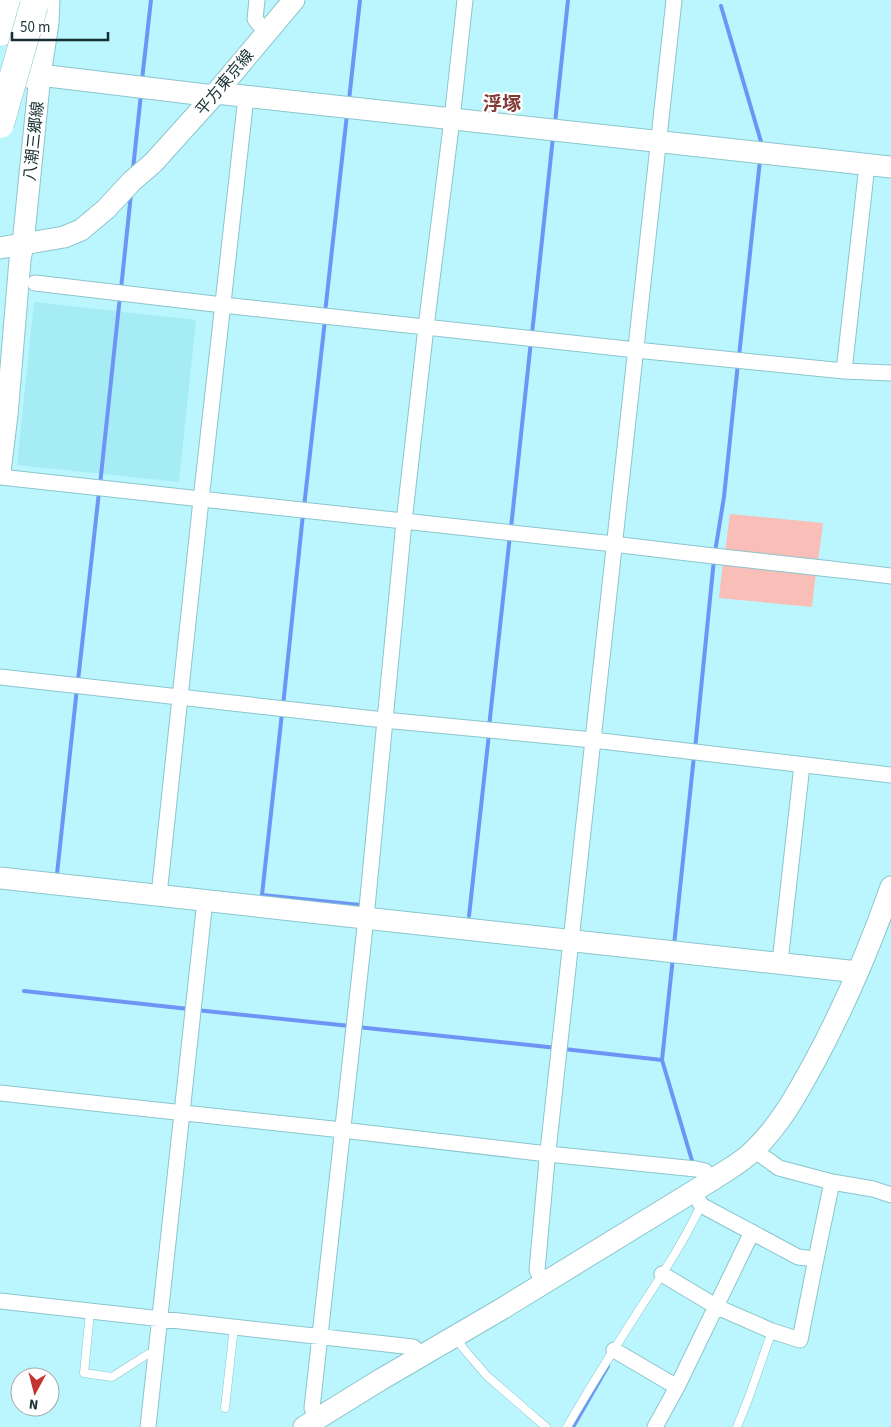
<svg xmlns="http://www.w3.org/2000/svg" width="891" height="1427" font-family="'Source Sans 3','Noto Sans JP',sans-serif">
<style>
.built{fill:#a6ecf5}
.green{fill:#f8beb7}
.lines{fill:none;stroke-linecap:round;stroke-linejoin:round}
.stream{stroke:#6e95f5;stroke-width:4}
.lane-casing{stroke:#8bc5cd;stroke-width:9}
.street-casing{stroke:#8bc5cd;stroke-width:17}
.secondary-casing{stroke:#8bc5cd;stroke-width:23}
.highway-casing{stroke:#8bc5cd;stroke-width:29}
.lane{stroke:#fff;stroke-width:8}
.street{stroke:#fff;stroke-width:15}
.secondary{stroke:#fff;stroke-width:21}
.highway{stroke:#fff;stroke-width:28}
.highway-bridge-casing{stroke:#8bc5cd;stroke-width:29;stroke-linecap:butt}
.highway-bridge{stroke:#fff;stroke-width:28}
.labels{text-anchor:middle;stroke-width:4.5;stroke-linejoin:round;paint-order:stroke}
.street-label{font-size:16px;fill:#172f32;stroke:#fff}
.quarter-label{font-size:19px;font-weight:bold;fill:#833b36;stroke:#fff}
</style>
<rect width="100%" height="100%" fill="#bbf6fe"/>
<path class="built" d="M34,302L196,320L179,482L17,465Z"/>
<path class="green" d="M730,514L823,523L818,562L725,552Z
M723,561L816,573L812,607L719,598Z"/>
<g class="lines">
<path class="stream" d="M721,6L762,145
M142,80L151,0
M349,100L360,0
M555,123L568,0
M133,169L141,94
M121,289L131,194
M325,313L347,114
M532,334L553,137
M739,356L760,160
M100,485L120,296
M304,507L325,320
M511,528L531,341
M715,552L724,497L738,363
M78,681L99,492
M283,706L303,514
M282,713L262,895L360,905
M489,727L510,535
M695,749L714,559
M57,874L77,688
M469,916L489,734
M674,945L694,756
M24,991L189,1009
M196,1010L350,1026
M357,1027L557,1048
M564,1049L662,1060L693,1164
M662,1060L673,957
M573,1427L608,1366"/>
<defs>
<path id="lane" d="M90,1312L84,1373L112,1377L148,1354L155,1355
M456,1337L463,1348L487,1376L546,1427
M225,1408L234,1327
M567,1427C590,1387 614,1349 639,1310C661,1276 684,1242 701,1205
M737,1427L749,1397L772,1331"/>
<path id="street" d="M257,0L255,19L266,33
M35,283L223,305L636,350L844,371L891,373
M844,371L867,165
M0,477L614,544C706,556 799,565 891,576
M0,677L384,720L593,740L891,775
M159,895L201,500L246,97
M780,962L802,765
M0,1093L342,1130L548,1154L696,1169L705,1171L712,1180
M754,1150L779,1168L832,1182L873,1189L891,1195
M694,1191L701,1205L798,1257L816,1259L832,1182
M662,1274L717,1307L772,1331L800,1340L816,1259
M543,1283L537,1270L547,1160L674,0
M0,1301L413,1347L423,1355
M614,1350L677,1387
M316,1419L312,1408L366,918L404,522L426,327L452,119L465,0
M148,1427L205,900
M655,1427L677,1387L752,1232"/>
<path id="secondary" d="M26,77L40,75L214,96
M216,93L891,167
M0,248L64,237L81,230L106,209L132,181L153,163L216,93L294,0
M0,472L7,415L20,260L23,244L40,75L48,23L49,0
M0,878L858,972
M304,1427L380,1380L500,1310L712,1180C727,1170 743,1162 755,1149C781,1124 798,1092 815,1061C845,1005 870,947 891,887"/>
<path id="highway" d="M0,32L10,0"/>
</defs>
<use href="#lane" class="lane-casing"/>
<use href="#street" class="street-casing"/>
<use href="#secondary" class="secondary-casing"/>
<use href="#highway" class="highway-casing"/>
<use href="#lane" class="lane"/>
<use href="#street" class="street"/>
<use href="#secondary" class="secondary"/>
<use href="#highway" class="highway"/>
<defs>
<path id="highway-bridge" d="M0,124L34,5"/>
</defs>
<use href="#highway-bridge" class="highway-bridge-casing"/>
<use href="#highway-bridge" class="highway-bridge"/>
</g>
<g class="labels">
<g class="street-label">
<text transform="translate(224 82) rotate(-50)" y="6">平方東京線</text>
<text transform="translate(33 141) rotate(-84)" y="6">八潮三郷線</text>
</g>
<g class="quarter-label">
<text x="502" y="110">浮塚</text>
</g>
</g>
<g transform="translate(35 1392) rotate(187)"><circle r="24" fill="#ffffff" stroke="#a2acad"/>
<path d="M0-4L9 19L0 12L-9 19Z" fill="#c33432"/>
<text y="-8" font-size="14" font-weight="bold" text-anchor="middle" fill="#172f32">N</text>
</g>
<path d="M12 32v8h96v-8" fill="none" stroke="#172f32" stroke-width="2.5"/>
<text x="20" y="32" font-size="15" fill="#172f32" stroke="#ffffff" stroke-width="4" paint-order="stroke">50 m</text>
</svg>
